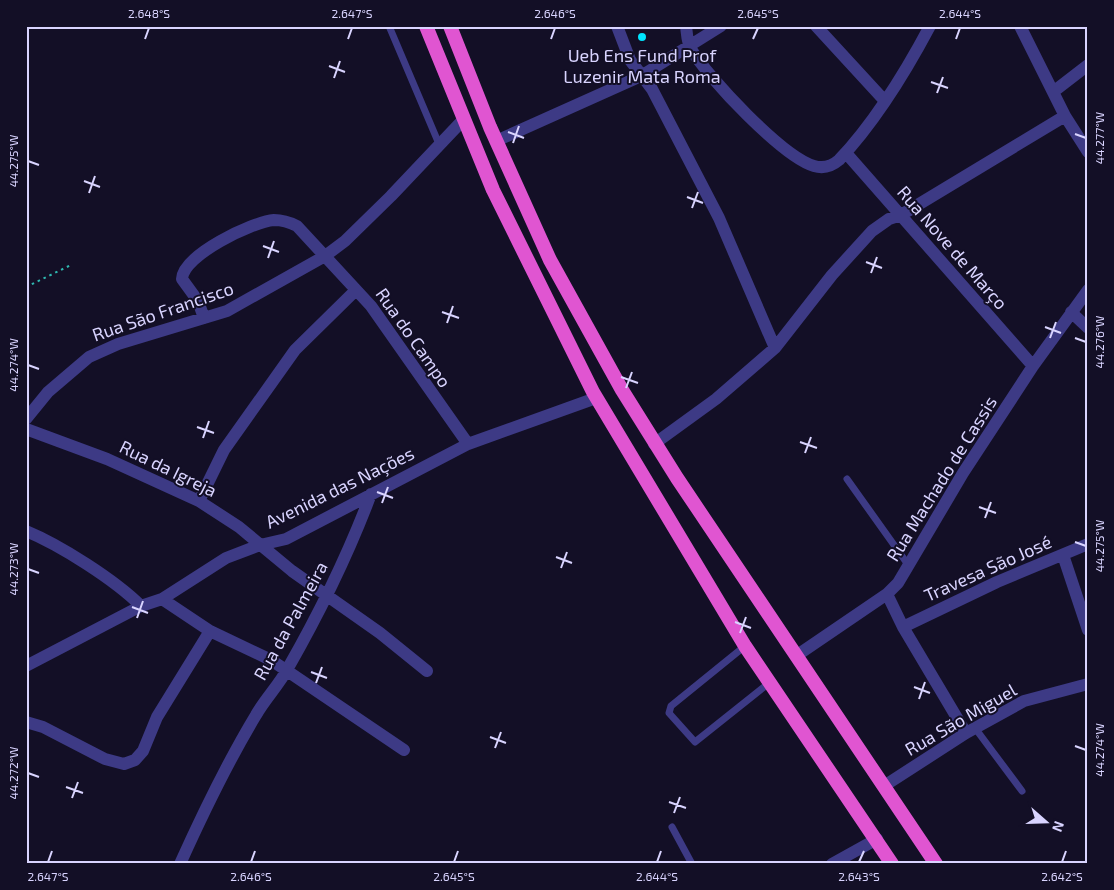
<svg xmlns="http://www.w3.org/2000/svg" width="1114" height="890" font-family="'Exo 2',sans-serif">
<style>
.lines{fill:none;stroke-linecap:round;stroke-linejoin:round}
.path{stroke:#2fb8b0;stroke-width:2;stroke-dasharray:2.5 4;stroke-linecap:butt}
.service{stroke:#3d3a85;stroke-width:7}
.minor{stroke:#3d3a85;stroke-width:12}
.tertiary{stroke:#3d3a85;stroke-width:12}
.trunk{stroke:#e055d1;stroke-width:14}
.ticks{fill:none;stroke:#d9d4ff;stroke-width:2}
.poi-dot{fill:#00e5ff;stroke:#130f26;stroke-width:2}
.labels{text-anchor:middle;stroke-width:4;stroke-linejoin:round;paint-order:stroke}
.poi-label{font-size:18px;fill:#d9d4ff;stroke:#130f26}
.street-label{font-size:18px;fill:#d9d4ff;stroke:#130f26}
.neatline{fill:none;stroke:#d9d4ff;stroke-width:2}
.ticks-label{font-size:12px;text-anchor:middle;fill:#d9d4ff}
</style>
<rect width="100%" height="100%" fill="#130f26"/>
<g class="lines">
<path class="path" d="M26,287L71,265"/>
<path class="service" d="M389,26L439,144
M847,479L909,566
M745,646L671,706L669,713L695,742L769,683
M975,728L1022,791
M672,827L692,864"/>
<path class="minor" d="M617,26L630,60L652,89L719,218L775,348
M686,26C687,33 687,43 691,49C708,78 783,157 814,166C824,169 832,166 839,160C875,122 905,73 930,26
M816,26L884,100
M1020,26L1065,116L1088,152
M1053,92L1088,65
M496,141L641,76L721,26
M846,153L1033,366
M1071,312L1088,328
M204,318L198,301L182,279C183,255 252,222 274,220C283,220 289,222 297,226L371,306L468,444
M26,419L48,392L89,357L118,344L227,311L325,256L345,241L391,196L463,120
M26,429L107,459L199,501L239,527L292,571L380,633L427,671
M654,444L716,399L775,348L832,275L872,231L889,219L901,215L1065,116
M199,501L224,450L295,350L356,290
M26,531C60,545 115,580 141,606
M1063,555L1088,630
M887,594L903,627L966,733
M162,599L210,631L271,660L404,750
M903,627L997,582L1088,544
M796,656L887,594L898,583L963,473L1033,366L1088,290
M26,666L141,606L162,599L226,558L260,545L286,539L468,444L596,398
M26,722L43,727L105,759L124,764L135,760L143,751L157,717L210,631
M884,786L966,733L1024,701L1088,684
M180,864C203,813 227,763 256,715C265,699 279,685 288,668C320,612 348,555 371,494"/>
<path class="tertiary" d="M832,864L877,839"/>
<path class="trunk" d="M426,26L493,190L593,392L745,646L892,864
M450,26L490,127L550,260L622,390L677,478L936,864"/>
</g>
<path class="ticks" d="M145,39L149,28M348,39L352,28M551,39L555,28M753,39L758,28M956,39L960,28M329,66L345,72M334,78L340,61M931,82L948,88M937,93L943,77M508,132L524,138M1075,134L1086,138M513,143L519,126M28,161L39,165M84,181L100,187M89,193L95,176M687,197L703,203M692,208L698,192M263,246L279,252M268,258L274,241M866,262L882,268M871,273L877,257M442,312L459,318M447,323L453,306M1045,327L1061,333M1050,338L1056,322M1075,338L1086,342M28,365L39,369M621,377L638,383M626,388L632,372M197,427L214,433M203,438L209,421M800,442L817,448M805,453L811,437M377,492L393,498M382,503L388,487M979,507L996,513M985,518L991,502M1075,542L1086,546M556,557L572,563M561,568L567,552M28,569L39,573M132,607L148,613M137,618L143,601M735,622L751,628M740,633L746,617M311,672L327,678M316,683L322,667M914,687L930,693M919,699L925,682M490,737L506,743M1075,746L1086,750M495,748L501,732M28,773L39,777M66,787L83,793M72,798L78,782M669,802L686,808M674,813L680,797M48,862L52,851M251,862L255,851M454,862L458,851M657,862L661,851M859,862L864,851M1062,862L1066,851"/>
<circle class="poi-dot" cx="642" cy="37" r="5"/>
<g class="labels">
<g class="poi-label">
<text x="642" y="62">Ueb Ens Fund Prof<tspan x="642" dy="21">Luzenir Mata Roma</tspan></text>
</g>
<g class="street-label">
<text transform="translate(952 248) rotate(49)" y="6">Rua Nove de Março</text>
<text transform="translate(163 312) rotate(-19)" y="6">Rua São Francisco</text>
<text transform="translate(413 338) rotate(55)" y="6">Rua do Campo</text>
<text transform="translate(168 469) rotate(26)" y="6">Rua da Igreja</text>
<text transform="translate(942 479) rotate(-58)" y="6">Rua Machado de Cassis</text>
<text transform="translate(340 488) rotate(-26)" y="6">Avenida das Nações</text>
<text transform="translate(988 569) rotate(-24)" y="6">Travesa São José</text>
<text transform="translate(291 621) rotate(-61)" y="6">Rua da Palmeira</text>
<text transform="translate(961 720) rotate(-30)" y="6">Rua São Miguel</text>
</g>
</g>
<rect width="1114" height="890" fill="none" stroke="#130f26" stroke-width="55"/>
<g transform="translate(1046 822) rotate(110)" stroke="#130f26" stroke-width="4" paint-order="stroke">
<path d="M0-4L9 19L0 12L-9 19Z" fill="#d9d4ff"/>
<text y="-8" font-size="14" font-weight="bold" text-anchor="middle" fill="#d9d4ff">N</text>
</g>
<rect x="28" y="28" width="1058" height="834" class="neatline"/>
<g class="ticks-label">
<text x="149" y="18">2.648°S</text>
<text x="352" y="18">2.647°S</text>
<text x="555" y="18">2.646°S</text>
<text x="758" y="18">2.645°S</text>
<text x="960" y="18">2.644°S</text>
<text transform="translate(1100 138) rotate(-90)" y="4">44.277°W</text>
<text transform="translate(14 161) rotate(-90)" y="4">44.275°W</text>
<text transform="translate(1100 342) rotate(-90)" y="4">44.276°W</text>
<text transform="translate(14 365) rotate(-90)" y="4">44.274°W</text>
<text transform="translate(1100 546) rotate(-90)" y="4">44.275°W</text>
<text transform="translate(14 569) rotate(-90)" y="4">44.273°W</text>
<text transform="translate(1100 750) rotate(-90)" y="4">44.274°W</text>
<text transform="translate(14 773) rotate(-90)" y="4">44.272°W</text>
<text x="48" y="881">2.647°S</text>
<text x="251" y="881">2.646°S</text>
<text x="454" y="881">2.645°S</text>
<text x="657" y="881">2.644°S</text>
<text x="859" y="881">2.643°S</text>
<text x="1062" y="881">2.642°S</text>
</g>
</svg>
